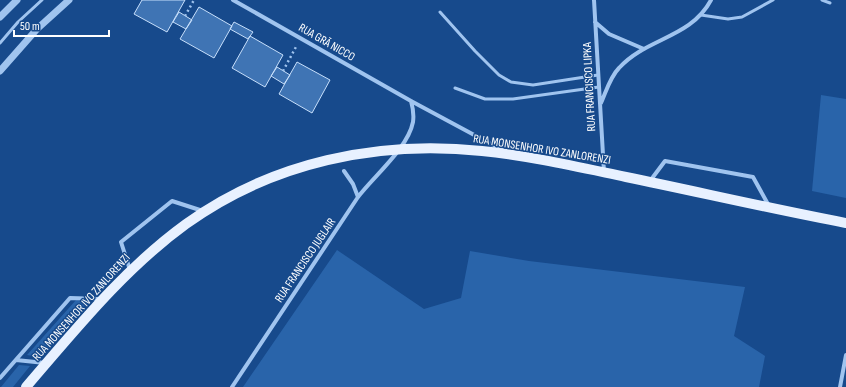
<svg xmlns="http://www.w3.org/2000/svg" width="846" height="387" font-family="'Sofia Sans Condensed',sans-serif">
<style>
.green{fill:#2964aa}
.building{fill:#3f74b4;stroke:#c7dffb}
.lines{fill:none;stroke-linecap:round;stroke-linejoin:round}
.path{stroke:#a0c4ef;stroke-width:2.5;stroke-dasharray:2 3;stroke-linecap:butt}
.service{stroke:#a0c4ef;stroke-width:3}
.minor{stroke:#a0c4ef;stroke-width:4}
.tertiary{stroke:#a0c4ef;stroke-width:7}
.primary{stroke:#e8f1ff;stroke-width:10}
.labels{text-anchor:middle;stroke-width:3;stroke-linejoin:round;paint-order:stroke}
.street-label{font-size:12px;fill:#fff;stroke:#174a8c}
</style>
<rect width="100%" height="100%" fill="#174a8c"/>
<path class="green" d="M821,95L846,99V198L812,191Z
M337,250L424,309L461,298L470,251L529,261L745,287L734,336L765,356L759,387H243Z
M76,300L89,301L39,357L27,355Z
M19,365L30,366L13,387H1Z"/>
<path class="building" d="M142,0H185L167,32L134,14Z
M199,7L232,26L214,58L180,39Z
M179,12L192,20L186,29L173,22Z
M234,22L253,32L248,39L230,29Z
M250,36L283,55L265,87L232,68Z
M297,62L330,80L312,113L279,94Z
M277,67L290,75L284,84L271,76Z"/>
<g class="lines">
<path class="path" d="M185,16L194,0
M283,71L297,45"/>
<path class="service" d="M822,0L830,3
M440,12L475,51L499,75L511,82L533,85L598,75
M701,15L728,19L742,17L773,0
M0,43L18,22L42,0
M455,88L485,99H513L599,87"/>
<path class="minor" d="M233,0L411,101L504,151
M594,0L604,172
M595,22L609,34L644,49
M601,103C606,92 610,77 619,68C646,38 691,38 711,0
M344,171L353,184L358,197
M650,181L665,161L753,177L769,206
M130,270L121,242L172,201L203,211
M16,360L45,363
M0,378L70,298L102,299
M232,387L358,197C374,176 408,148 413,122C414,115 413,108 411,101
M840,387L846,355"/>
<path class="tertiary" d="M0,17L17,0
M0,71L37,29L69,0"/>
<path class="primary" d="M26,387C76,329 124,269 186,224C272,162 378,140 482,151C530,156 578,167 626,177C699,192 772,209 846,223"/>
</g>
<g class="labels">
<g class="street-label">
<text transform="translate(327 42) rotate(30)" y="4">RUA GRÃ NICCO</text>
<text transform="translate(589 87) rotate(-93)" y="4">RUA FRANCISCO LIPKA</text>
<text transform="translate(542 149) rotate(9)" y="4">RUA MONSENHOR IVO ZANLORENZI</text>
<text transform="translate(305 260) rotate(-56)" y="4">RUA FRANCISCO JUGLAIR</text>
<text transform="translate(81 307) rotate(-48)" y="4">RUA MONSENHOR IVO ZANLORENZI</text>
</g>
</g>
<path d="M14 30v6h95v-6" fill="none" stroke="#ffffff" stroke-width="2"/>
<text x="20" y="30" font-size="12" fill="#ffffff" stroke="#174a8c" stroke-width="3" paint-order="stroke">50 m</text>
</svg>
